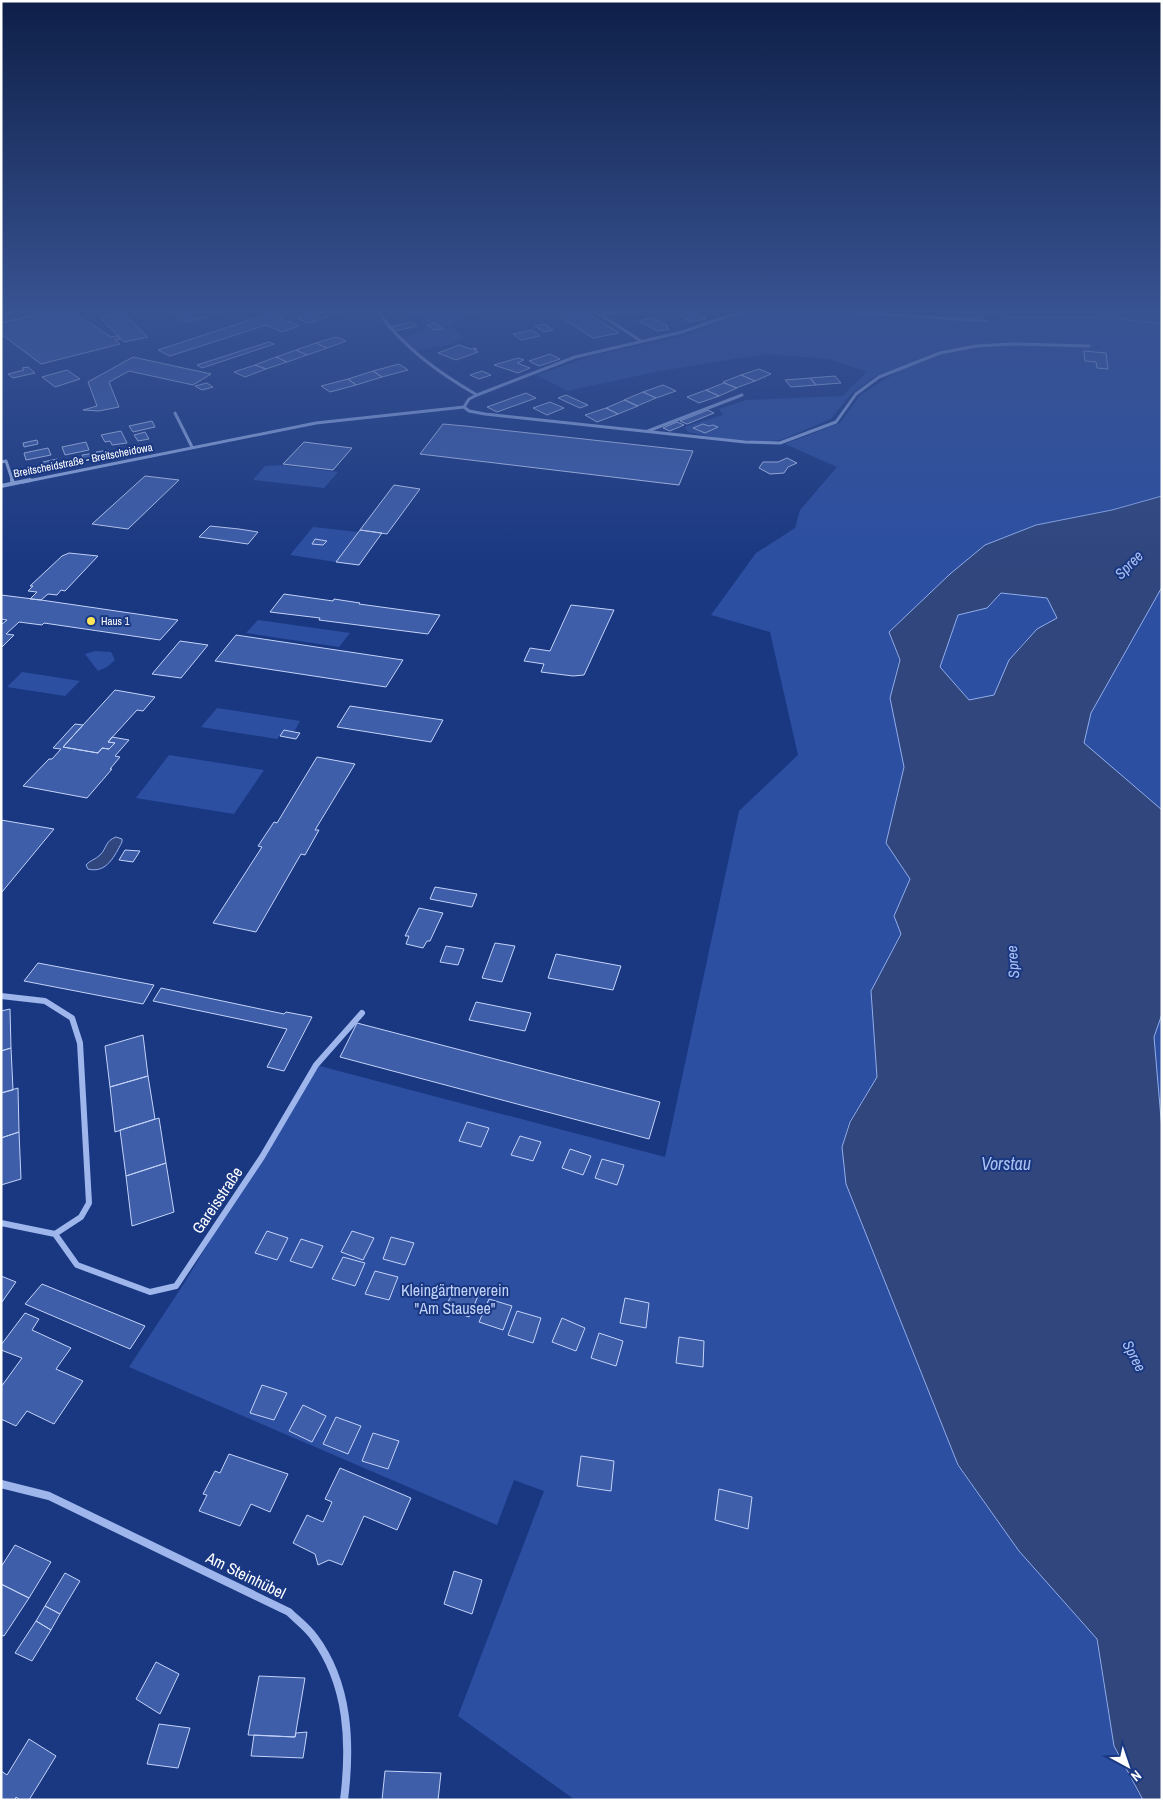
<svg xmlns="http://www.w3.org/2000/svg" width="1163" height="1801" font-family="'Archivo Narrow',sans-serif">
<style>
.green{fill:#2d4fa1}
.water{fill:#30467d;stroke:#91aeed;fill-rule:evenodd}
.building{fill:#3e5eaa;stroke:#c3d3f8}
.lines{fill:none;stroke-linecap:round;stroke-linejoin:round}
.minor-far3{stroke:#9eb6eb;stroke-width:3}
.minor-far2{stroke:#9eb6eb;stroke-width:4}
.minor-far1{stroke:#9eb6eb;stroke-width:6}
.minor{stroke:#9eb6eb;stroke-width:8}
.poi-dot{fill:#fde65a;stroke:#1a3882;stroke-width:2}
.labels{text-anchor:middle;stroke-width:4;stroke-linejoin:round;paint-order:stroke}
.far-street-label{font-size:11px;fill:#fff;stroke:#1a3882}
.far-poi-label{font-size:11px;fill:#fff;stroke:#1a3882;text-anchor:start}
.water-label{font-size:15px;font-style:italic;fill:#aac0f2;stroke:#1a3882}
.near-street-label{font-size:16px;fill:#fff;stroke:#1a3882}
.near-park-label{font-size:16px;fill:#c3d3f8;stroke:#1a3882}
.near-water-label{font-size:18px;font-style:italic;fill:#aac0f2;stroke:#1a3882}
</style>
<rect width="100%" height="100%" fill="#1a3882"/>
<path class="green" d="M400,312H486L468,314L449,326L465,338L449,345L415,351L400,338L422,331L429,325L420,316L402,314Z
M771,312L886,315L1001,321L1003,317L1114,318L1162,324V496L985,545L950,574L889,632L899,660L890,698L904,767L886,843L910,879L894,916L901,933L871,991L877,1077L849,1122L842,1147L846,1184L958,1466L1019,1551L1096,1638L1114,1747L1142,1800H575L458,1716L544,1491L514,1480L497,1525L129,1367L183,1285L316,1065L665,1157L739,811L798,755L770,632L711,615L756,553L795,528L800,510L837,467L785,444L840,423L860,395L900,370L936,357L931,355L876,376L852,393L831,419L781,440L761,442L719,438L688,432L685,427L723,415L719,409L746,400L842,396L867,372L829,359L765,354L660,371L567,391L537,375L591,356L688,335L735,316Z
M282,465L338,472L324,488L253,480L265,466Z
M313,527L358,532L336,562L290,555Z
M1162,587V810L1145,795L1046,739L1084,743L1091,713Z
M1001,593L1047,598L1057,618C1021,637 1010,657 994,695L969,700L940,667L958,615L987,608Z
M258,620L350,633L339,647L246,633Z
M95,651L111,652L115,660L107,667L98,671L85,654Z
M22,672L80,681L65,696L7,687Z
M217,708L300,721L294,732L284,730L277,739L201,727Z
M169,755L264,770L234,814L136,798Z
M1162,1014V1130L1154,1037Z"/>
<path class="water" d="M973,312H1162V324L1114,318L1005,317Z
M1162,496V587L1091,713L1084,743L1162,810V1014L1154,1037L1162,1130V1800H1143L1114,1746L1097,1639L1019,1551L958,1465L846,1184L842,1147L850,1122L877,1077L871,991L901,934L894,916L910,879L886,843L904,767L890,698L900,660L889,632L950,574L985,545L1036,525L1112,510ZM1001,593L1047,598L1057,618L1037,629L1009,660L994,695L969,700L940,667L958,615L987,608Z
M116,837L122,839V842C115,855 107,874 88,869L86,865C90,860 95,860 100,855C107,848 105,841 116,837Z"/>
<path class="building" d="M15,312H48L1,323V315Z
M48,312H73L111,337L117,336L121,339L115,340L120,344L41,364L1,334V323Z
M168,312H226L186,322Z
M284,312L288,314L279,317L299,326L282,332L266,325L170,356L158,350L271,313L275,315Z
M315,312H342L309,323L297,318Z
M579,312H586L619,333L593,338L559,316Z
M695,312L706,319L690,322L679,314Z
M944,312L983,314L984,318L944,315Z
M123,313L148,337L124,342L99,317Z
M652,318L668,326L666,327L669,329L657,331L639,321Z
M413,322L417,326L394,331L390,327Z
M435,323L443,329L435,330L427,325Z
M544,324L553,330L544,332L535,326Z
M532,330L540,336L521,340L513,334Z
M336,337L346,341L327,348L316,343Z
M269,342L274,344L202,368L197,365Z
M316,343L327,348L307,355L296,350Z
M459,345L471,349L474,348L477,349L474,350L478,352L456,360L438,353Z
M296,350L307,355L287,362L276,357Z
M1084,351L1106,353L1108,369L1097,368L1096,362L1085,361Z
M550,354L560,359L539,366L529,361Z
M133,357L211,374L193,385L129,371L109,382L119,407L99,411L83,410L97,406L88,382Z
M276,357L287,362L266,369L255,365Z
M518,358L524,360L517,363L530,368L518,373L494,365Z
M399,364L408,370L382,377L373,371Z
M255,365L266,369L245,377L234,372Z
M28,367L35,373L13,378L8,374L24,370L22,368Z
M759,369L771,374L755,381L741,375Z
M67,370L80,379L55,387L42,377Z
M373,371L382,377L356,385L348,379Z
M482,371L491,375L479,379L470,375Z
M741,375L755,381L736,388L723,382Z
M835,376L841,383L816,385L810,378Z
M810,378L816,385L791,387L785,380Z
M348,379L356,385L330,392L321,386Z
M207,383L213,387L202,390L195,386Z
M724,383L737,388L719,396L706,390Z
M663,385L676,391L656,398L643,392Z
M706,390L719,396L699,403L687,397Z
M643,392L656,398L637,406L624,400Z
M526,393L536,398L497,412L487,407Z
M566,395L588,405L580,408L558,398Z
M625,400L638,406L618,414L606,408Z
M550,402L564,408L547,415L533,408Z
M606,408L618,414L597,422L585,415Z
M708,410L714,413L687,424L680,421Z
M152,421L155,427L133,432L129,426Z
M677,422L684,425L670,431L663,428Z
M443,424L465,426L693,451L679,485L420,454Z
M703,424L709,426L713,425L718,427L705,433L693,428Z
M121,431L127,443L112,445L110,441L105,442L101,435Z
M145,432L149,439L138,441L134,435Z
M37,440L38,444L24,447L23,443Z
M86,442L89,450L65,455L62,447Z
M304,442L352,448L333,470L283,464Z
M48,448L51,455L26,460L24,453Z
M109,450L111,455L98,457L96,452Z
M95,453L97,458L84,460L82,455Z
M787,458L797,463L788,467L784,473L770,474L759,468L763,462H778Z
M57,459L59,464L45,467L43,462Z
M145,476L179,480L128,529L92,524Z
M394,485L420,489L387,534L360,530Z
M210,526L239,529L258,532L248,544L199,537Z
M360,530L382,533L359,565L336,562Z
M315,539L327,541L323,545L312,544Z
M69,553L98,556L65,591L61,590L57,595L48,594L41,600L30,599L37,592L28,591L33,586H30L62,556Z
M284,594L333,601L334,599L360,603L359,604L440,615L428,634L319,620L320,618L270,612Z
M1,595L41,600L178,620L160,640L44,623L42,625L19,622L6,634L14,635L1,648V625L7,620L1,619Z
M571,605L614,610L584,675L573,676L541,672L544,664L524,661L530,648L550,651Z
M236,635L403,660L386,687L215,661Z
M180,641L208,645L181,678L152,674Z
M115,690L155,697L143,711L137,710L108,742L115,743L109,749L102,748L98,753L63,747Z
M350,706L443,720L431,742L337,727Z
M75,724L83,725L63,747L98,753L102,748L109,749L115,743L108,742L112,737L129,740L115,756L120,757L110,769H112L87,798L23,786L49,759H52L61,749L53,748Z
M284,730L294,732L300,733L296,739L280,736Z
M317,757L355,764L315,830H319L305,855L301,854L256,932L213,923L262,847L258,846L274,822L277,823Z
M1,820L54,829L2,892H1Z
M125,850L140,851L133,862L119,860Z
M435,887L477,894L472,907L430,899Z
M419,908L443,913L430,941H427L423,948L406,944L409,936H405Z
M495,943L515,946L502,982L482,978Z
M446,946L464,949L458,965L440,962Z
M556,954L621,966L613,990L548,978Z
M38,963L154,985L143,1004L24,981Z
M161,988L284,1014L286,1012L312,1017L284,1071L267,1067L287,1029L153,1001Z
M476,1002L531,1013L525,1031L469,1020Z
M10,1009L11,1048L1,1051V1011Z
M357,1023L660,1102L649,1139L340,1057Z
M143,1035L148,1076L110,1087L105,1046Z
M11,1048L13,1090L1,1093V1051Z
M148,1076L155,1119L115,1132L110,1087Z
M18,1088L19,1132L1,1138V1093Z
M159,1118L166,1163L126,1176L120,1130Z
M467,1122L489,1128L481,1147L459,1141Z
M19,1132L21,1179L1,1185V1138Z
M520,1136L541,1142L533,1161L511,1155Z
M570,1149L591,1156L583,1175L562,1168Z
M602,1159L624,1165L617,1185L595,1178Z
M166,1163L174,1212L132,1226L126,1176Z
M267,1231L288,1238L277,1260L255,1253Z
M352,1231L374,1238L363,1260L341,1252Z
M391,1237L414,1243L405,1265L383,1259Z
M301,1239L323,1246L312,1268L290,1261Z
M343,1257L365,1263L355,1286L332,1279Z
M375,1271L398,1277L389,1300L365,1294Z
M1,1276L16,1282L2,1302L1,1301Z
M42,1284L145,1326L130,1349L25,1304Z
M456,1286L479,1294L469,1317L445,1308Z
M625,1298L649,1303L646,1328L620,1323Z
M489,1299L512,1306L503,1330L479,1322Z
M517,1311L541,1318L533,1343L508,1335Z
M25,1313L39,1319L32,1330L71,1348L56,1369L83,1381L54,1424L27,1411L16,1426L1,1419V1387L22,1358L1,1350V1345Z
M562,1318L585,1328L576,1351L552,1342Z
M599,1333L623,1341L616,1366L591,1358Z
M679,1337L704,1341L703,1367L676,1363Z
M262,1385L287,1393L274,1420L250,1413Z
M303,1405L326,1416L312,1442L289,1431Z
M336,1417L361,1426L348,1454L323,1444Z
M373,1433L399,1441L388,1469L362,1461Z
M229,1454L288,1474L270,1512L251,1504L240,1526L199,1511L207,1495L203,1494L215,1471L220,1473Z
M581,1456L614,1461L611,1491L577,1486Z
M340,1468L411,1498L397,1530L364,1516L342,1565L329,1560L318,1565L315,1554L293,1543L307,1515L323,1522L332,1502L325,1499Z
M719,1489L752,1497L748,1529L715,1520Z
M15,1545L51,1562L29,1598L1,1584V1567Z
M454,1571L482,1580L472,1614L444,1604Z
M65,1573L80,1581L60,1614L45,1606Z
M1,1584L29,1598L4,1636L1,1635Z
M45,1606L60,1614L51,1630L36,1621Z
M36,1621L51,1630L32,1661L15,1653Z
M156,1662L179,1674L160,1714L136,1699Z
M259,1676L305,1678L295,1737L248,1735Z
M159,1724L190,1728L178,1768L147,1764Z
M307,1732L303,1758L251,1756L254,1735L295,1737L296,1733Z
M29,1739L56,1756L29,1800H20L16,1797L15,1800H1V1771L7,1775Z
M385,1771L441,1773L438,1800H382Z"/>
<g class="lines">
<path class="minor-far3" d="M378,312C404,348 439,373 477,395
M595,312L599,314L634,312
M851,312L987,321
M599,314L641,341
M464,407L469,411L485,414L745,442L780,443L836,422L856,394L879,377L940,353L976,346L1012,344L1089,346
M464,407L469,399L477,395L575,357L682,332L731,315L747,312
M175,413L192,447
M648,431L742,395
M1,462L6,461L13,482
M23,482L316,423L464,407"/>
<path class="minor-far2" d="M12,480L13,483
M1,486L30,480"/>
<path class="minor-far1" d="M1,996L45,1001L72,1018L80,1043L89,1203L81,1217L55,1234
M1,1223L55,1234L77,1265L150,1292L176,1286L262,1157L316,1065L362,1013"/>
<path class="minor" d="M1,1484L49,1496L289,1612C297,1620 307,1627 314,1637C349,1684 351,1744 344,1800"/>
</g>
<linearGradient id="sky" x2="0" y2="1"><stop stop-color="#0e1f48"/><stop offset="0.55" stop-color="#385392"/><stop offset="1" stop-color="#385392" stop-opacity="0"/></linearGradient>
<rect width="1163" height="564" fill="url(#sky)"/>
<circle class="poi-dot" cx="91" cy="621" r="5"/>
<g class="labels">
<g class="far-street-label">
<text transform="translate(83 460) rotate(-11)" y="4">Breitscheidstraße - Breitscheidowa</text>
</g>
<g class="far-poi-label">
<text x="101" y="625">Haus 1</text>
</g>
<g class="water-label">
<text transform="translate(1129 565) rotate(-45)" y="5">Spree</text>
<text transform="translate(1013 962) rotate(-94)" y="5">Spree</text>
<text transform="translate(1134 1356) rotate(63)" y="5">Spree</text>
</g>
<g class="near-street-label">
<text transform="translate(217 1200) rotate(-56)" y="6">Gareisstraße</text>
<text transform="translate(246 1575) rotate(26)" y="6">Am Steinhübel</text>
</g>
<g class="near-park-label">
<text x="455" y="1296">Kleingärtnerverein<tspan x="455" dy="18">"Am Stausee"</tspan></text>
</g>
<g class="near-water-label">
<text x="1006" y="1170">Vorstau</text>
</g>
</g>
<rect width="1163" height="1801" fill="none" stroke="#ffffff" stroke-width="5"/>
<g transform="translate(1128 1766) rotate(140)" stroke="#1a3882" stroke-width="4" paint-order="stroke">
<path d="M0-4L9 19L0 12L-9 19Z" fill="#ffffff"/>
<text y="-8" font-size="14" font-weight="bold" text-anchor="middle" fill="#ffffff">N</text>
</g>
</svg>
